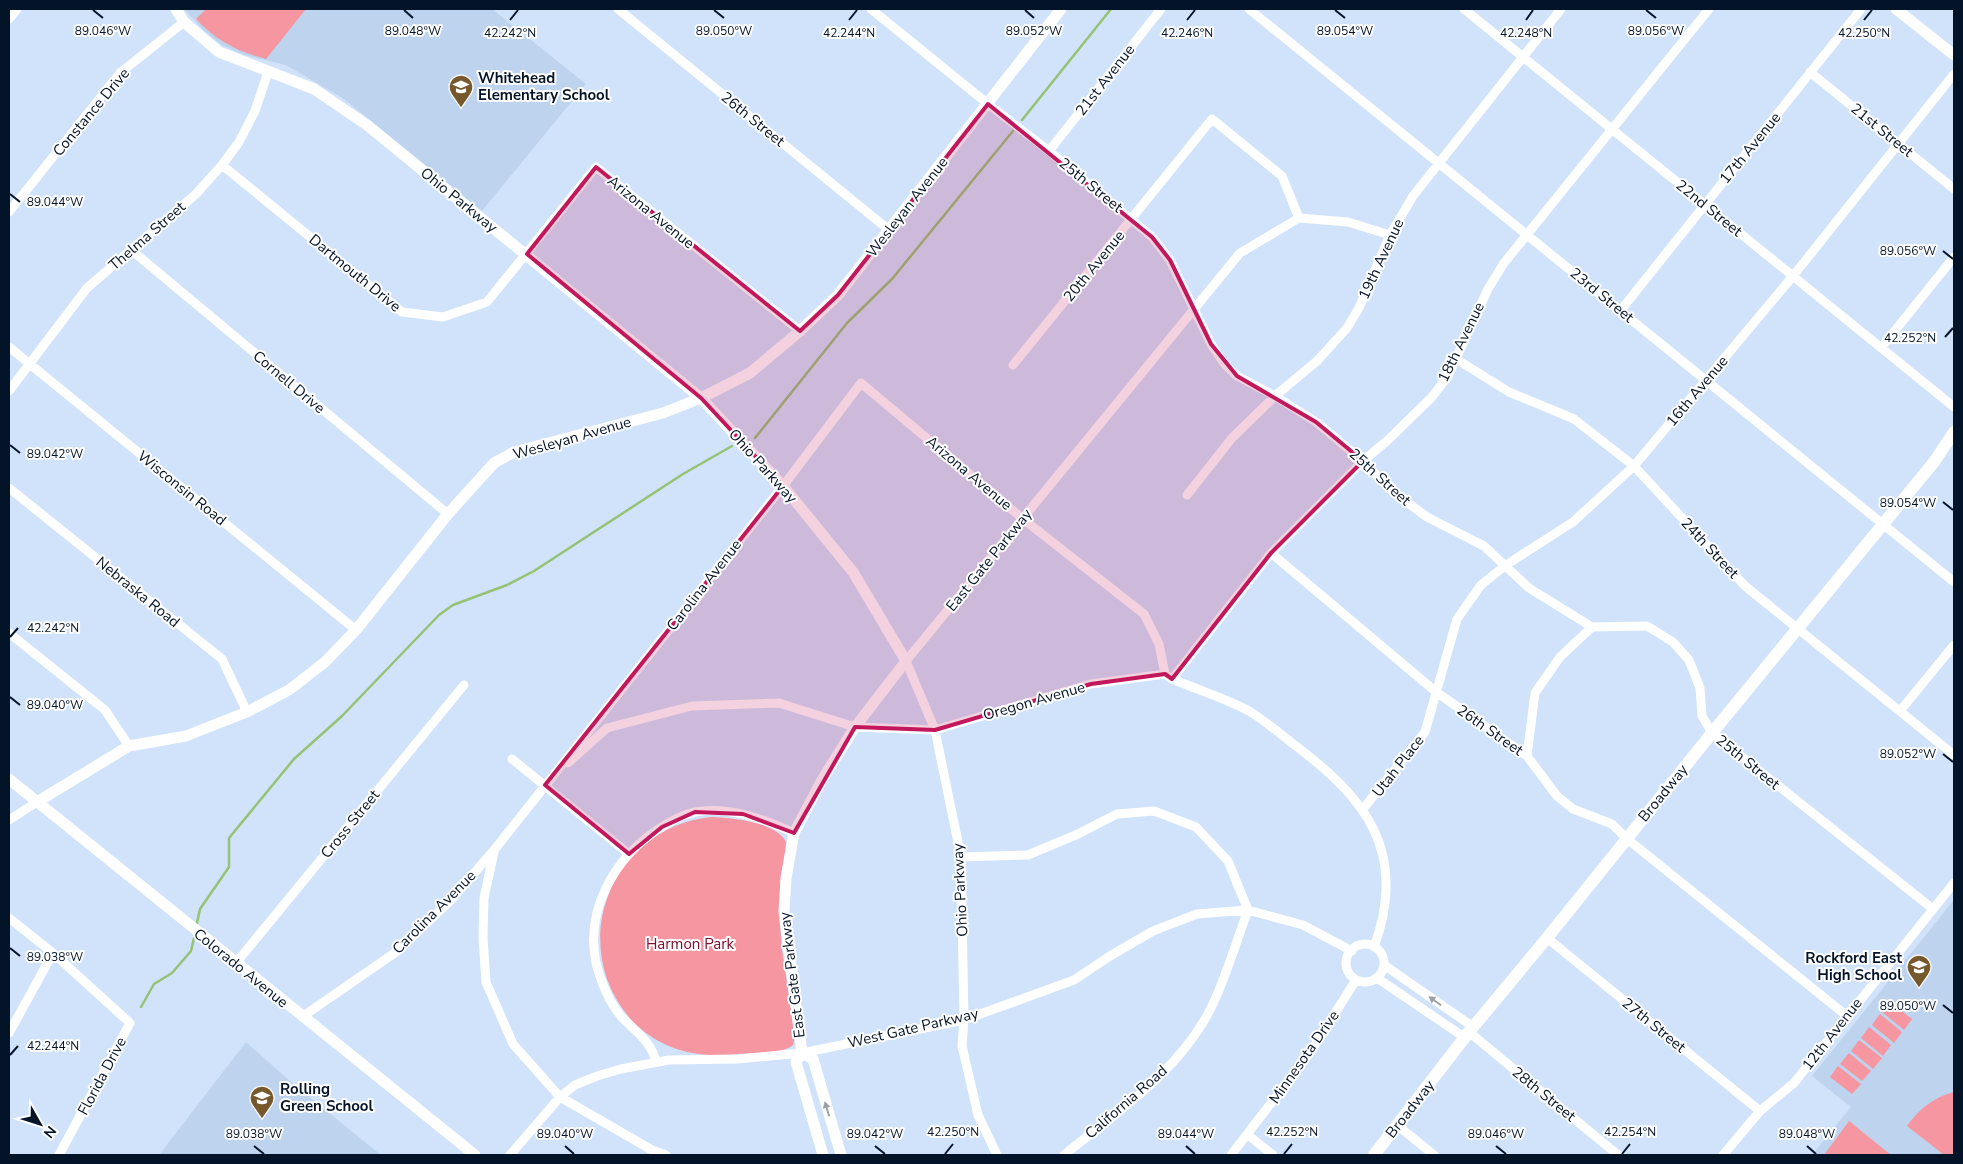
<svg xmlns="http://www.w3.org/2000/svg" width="1963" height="1164" font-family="'Nunito Sans',sans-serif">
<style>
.built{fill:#bed3ed}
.green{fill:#f596a1}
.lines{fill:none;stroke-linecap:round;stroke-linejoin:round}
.stream{stroke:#96c275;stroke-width:2.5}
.minor{stroke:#fff;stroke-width:9}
.tertiary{stroke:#fff;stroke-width:11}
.secondary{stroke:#fff;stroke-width:12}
.oneway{fill:#9ba1a9}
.marked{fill:#c2185b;fill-opacity:0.2;stroke:#c2185b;stroke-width:4;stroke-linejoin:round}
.ticks{fill:none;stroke:#041428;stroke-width:2}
.labels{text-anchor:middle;stroke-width:4;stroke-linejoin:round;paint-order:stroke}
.poi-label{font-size:15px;font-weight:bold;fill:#041428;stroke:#fff;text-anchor:start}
.street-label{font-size:15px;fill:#041428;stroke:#fff}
.park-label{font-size:15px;fill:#800f2e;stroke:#fff}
.ticks-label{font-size:12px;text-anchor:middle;fill:#041428;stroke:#fff;stroke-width:4;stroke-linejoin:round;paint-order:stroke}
</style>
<rect width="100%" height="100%" fill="#d0e3fa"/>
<path class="built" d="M184,9H492L586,84L482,211L344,99L286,65L245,55L222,45L204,31Z
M1954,900V1155H1812L1851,1107L1812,1076Z
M246,1042L291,1082L381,1155H159Z"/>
<path class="green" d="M206,9H306L266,59C238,52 215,40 196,19Z
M712,817C732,818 777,822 786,842L779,913L782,950L795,1036L793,1045C784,1054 751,1053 738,1054C723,1055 707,1056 693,1053C668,1049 644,1035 628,1016C566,940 614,826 712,817Z
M1890,1002L1912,1019L1904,1030L1882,1012Z
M1880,1014L1902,1032L1894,1043L1872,1025Z
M1869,1027L1891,1045L1883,1056L1861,1038Z
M1859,1040L1882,1058L1873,1069L1851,1051Z
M1849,1053L1871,1071L1862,1081L1840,1064Z
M1838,1066L1861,1084L1852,1094L1830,1077Z
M1954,1092V1155H1944L1907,1126C1919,1109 1934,1097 1954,1092Z
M1849,1121L1891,1155H1824Z"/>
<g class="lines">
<path class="stream" d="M1022,120L1111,9
M755,438L847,323L892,279L1013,131
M197,923L200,909L229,867V838L294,759L342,716L439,615L453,605L507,585L534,571L683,474L732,446
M141,1007L154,984L172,973L191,951L194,938"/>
<path class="minor" d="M618,9L889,230
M871,9L988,104L1049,151L1152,237L1170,260L1211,344L1223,362L1237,376L1275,396L1316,422L1363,461L1393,492L1427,517L1484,546L1529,588L1592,627L1647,626L1673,642L1689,660L1700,688L1702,716L1712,733L1933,909
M1249,9L1954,582
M1464,9L1954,407
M9,19L17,9
M1810,72L1954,189
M1049,151L1161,9
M222,165L402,312L443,317L487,302L596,167L800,331
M9,212L120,73L184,22
M130,249L448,514
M1621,310L1861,9
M9,347L356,630
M1881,348L1954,257
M1456,359L1509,392L1574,419L1634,466L1745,586L1954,755
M1013,365L1212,119L1282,176L1299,218
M9,391L87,288L196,194L222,165L239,142L255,111L268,72
M9,488L222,659L247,712
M1187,495L1232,438L1275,396L1317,361L1347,328L1359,308L1390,235L1413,196L1561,9
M1271,553L1435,691L1527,756L1557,796L1573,809L1612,824L1626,838L1847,1016
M9,633L105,710L129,746
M1172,679L1271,553L1363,461L1388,440L1432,397L1448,376L1488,289L1504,263L1709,9
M1900,711L1954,645
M1527,756L1535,693L1560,657L1592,627
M512,759L629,854
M568,763L607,728L692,706L779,703L855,727L935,730L1091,684L1165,674L1172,679C1196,689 1227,699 1249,711C1264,720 1278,732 1292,743C1366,798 1409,852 1374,947
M1363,809L1425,732L1457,619L1481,585L1506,565L1573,522L1634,466L1793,276L1954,74
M9,820L37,802
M494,852L484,898L483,938L486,982L513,1044L560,1097L652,1150L666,1155
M961,857L1028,855L1078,834L1117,814L1154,811L1196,827L1228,861L1248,910C1236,942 1225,981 1210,1010C1178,1072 1116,1113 1064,1155
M9,918L53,953L130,1023L59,1155
M1547,938L1760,1111
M1346 963a19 19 0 1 1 38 0a19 19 0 1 1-38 0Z
M236,963L464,685
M1384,965L1469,1024V1032
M1377,978L1461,1035L1469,1032
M302,1017L396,952L449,902L495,849L783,486L861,383L1023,519L1144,614L1159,644L1165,674
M1469,1032L1618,1155
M9,1033L53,953
M656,1062C651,1040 634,1031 620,1015C608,1000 601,982 596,963C585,910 614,859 657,830C669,822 681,815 695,812C729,806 764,819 794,833
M1397,1125L1434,1155
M1248,1135L1273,1155
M510,1155L560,1097L575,1085L597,1076L621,1069L669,1060L738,1059L802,1053L964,1020L1074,980L1110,956L1153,931L1197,914L1248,910L1303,925L1352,951
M997,1155L978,1115L962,1046L964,1020L961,857L935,730L906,661L1240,253L1299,218L1348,222L1390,235
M1231,1155L1309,1054L1356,980
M1723,1155L1760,1111L1794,1083L1954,883"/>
<path class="tertiary" d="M176,9L184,22L219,52L314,89L367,125L701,398L783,486L853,572L906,661L855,727L822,780L794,833L786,878L784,911L802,1053L796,1062L823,1155
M1896,9L1954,55
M9,779L475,1155
M37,802L129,746L186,736L247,712L289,690L325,662L356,630L448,514L494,463L514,452L663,413L701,398L750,373L800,331L838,295L1061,9
M802,1053L813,1059L841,1155"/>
<path class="secondary" d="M1374,1155L1469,1032L1547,938L1712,733L1934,462L1954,432"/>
</g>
<defs><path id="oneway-solid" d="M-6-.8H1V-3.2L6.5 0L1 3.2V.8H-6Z" transform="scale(1.25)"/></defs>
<g class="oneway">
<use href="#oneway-solid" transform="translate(1435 1001) rotate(-145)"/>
<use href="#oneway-solid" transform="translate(827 1109) rotate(-107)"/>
</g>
<path class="marked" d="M988,104L1152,237L1170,260L1211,344L1237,376L1316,422L1363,461L1271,553L1172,679L1165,674L1091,684L935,730L855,727L794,833L743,814L695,812L662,827L629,854L545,785L783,486L701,398L527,254L596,167L800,331L838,295Z"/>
<path class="ticks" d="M93,10L103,18M404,10L413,18M714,10L724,18M1025,10L1034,18M1335,10L1345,18M1646,10L1656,18M510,20L518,10M849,20L857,10M1187,20L1195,10M1526,20L1533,10M1864,20L1872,10M10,194L20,202M1943,251L1953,259M1945,337L1953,328M10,445L20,453M1943,502L1953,510M10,637L18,628M10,697L20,705M1943,754L1953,762M10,948L20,956M1943,1005L1953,1013M10,1055L18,1046M254,1146L264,1154M565,1146L574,1154M875,1146L885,1154M1186,1146L1195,1154M1496,1146L1506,1154M1807,1146L1816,1154M945,1154L953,1144M1284,1154L1292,1144M1622,1154L1630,1144"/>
<defs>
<symbol id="school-pin" viewBox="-11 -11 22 30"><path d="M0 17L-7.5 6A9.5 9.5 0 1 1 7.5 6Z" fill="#77582d" stroke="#fff"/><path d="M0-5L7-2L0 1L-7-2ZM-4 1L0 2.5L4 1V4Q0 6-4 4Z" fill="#fff"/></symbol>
</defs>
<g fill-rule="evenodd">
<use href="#school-pin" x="447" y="73" width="28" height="38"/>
<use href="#school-pin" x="1905" y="953" width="28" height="38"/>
<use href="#school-pin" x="248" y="1084" width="28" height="38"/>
</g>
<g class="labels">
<g class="poi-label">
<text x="478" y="83">Whitehead<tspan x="478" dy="17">Elementary School</tspan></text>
<text x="1902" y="963" text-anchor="end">Rockford East<tspan x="1902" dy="17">High School</tspan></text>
<text x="280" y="1094">Rolling<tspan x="280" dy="17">Green School</tspan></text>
</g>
<g class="street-label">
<text transform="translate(1105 80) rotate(-52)" y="5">21st Avenue</text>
<text transform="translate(91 112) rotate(-50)" y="5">Constance Drive</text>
<text transform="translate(753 119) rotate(39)" y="5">26th Street</text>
<text transform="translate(1882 130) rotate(39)" y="5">21st Street</text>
<text transform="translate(1750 148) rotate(-51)" y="5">17th Avenue</text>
<text transform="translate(1091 185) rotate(39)" y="5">25th Street</text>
<text transform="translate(459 200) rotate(39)" y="5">Ohio Parkway</text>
<text transform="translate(907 207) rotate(-52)" y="5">Wesleyan Avenue</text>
<text transform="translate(1709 208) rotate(39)" y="5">22nd Street</text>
<text transform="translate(651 212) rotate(39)" y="5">Arizona Avenue</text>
<text transform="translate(147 236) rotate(-41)" y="5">Thelma Street</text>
<text transform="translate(1381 259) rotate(-65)" y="5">19th Avenue</text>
<text transform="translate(1094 266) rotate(-51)" y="5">20th Avenue</text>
<text transform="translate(355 273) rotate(39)" y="5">Dartmouth Drive</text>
<text transform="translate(1602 295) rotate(39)" y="5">23rd Street</text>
<text transform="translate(1461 342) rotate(-64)" y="5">18th Avenue</text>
<text transform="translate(289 382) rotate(40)" y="5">Cornell Drive</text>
<text transform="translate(1697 391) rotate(-50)" y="5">16th Avenue</text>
<text transform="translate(572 438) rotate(-16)" y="5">Wesleyan Avenue</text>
<text transform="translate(763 466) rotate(48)" y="5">Ohio Parkway</text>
<text transform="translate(969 473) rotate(40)" y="5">Arizona Avenue</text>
<text transform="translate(1380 477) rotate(42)" y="5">25th Street</text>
<text transform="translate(182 488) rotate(39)" y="5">Wisconsin Road</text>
<text transform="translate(1710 548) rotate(47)" y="5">24th Street</text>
<text transform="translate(989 560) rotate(-51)" y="5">East Gate Parkway</text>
<text transform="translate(704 585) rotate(-52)" y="5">Carolina Avenue</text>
<text transform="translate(138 592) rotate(39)" y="5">Nebraska Road</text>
<text transform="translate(1034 701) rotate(-16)" y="5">Oregon Avenue</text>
<text transform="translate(1490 730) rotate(35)" y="5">26th Street</text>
<text transform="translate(1748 762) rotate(39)" y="5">25th Street</text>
<text transform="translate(1398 766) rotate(-52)" y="5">Utah Place</text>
<text transform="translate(1663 793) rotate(-51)" y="5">Broadway</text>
<text transform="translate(350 824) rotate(-51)" y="5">Cross Street</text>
<text transform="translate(960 890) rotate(-93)" y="5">Ohio Parkway</text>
<text transform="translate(434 912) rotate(-45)" y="5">Carolina Avenue</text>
<text transform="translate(241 968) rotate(39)" y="5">Colorado Avenue</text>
<text transform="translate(792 975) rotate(-97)" y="5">East Gate Parkway</text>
<text transform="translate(1654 1025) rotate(39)" y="5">27th Street</text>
<text transform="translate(913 1028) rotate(-13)" y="5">West Gate Parkway</text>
<text transform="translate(1832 1034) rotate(-52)" y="5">12th Avenue</text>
<text transform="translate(1304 1057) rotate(-55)" y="5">Minnesota Drive</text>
<text transform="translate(102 1076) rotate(-62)" y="5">Florida Drive</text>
<text transform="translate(1544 1094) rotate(39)" y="5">28th Street</text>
<text transform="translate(1126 1102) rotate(-41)" y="5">California Road</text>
<text transform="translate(1410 1109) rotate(-52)" y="5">Broadway</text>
</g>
<g class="park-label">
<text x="690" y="949">Harmon Park</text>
</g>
</g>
<g class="ticks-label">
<text x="103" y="35">89.046°W</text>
<text x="1034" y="35">89.052°W</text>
<text x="413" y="35">89.048°W</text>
<text x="724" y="35">89.050°W</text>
<text x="1345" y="35">89.054°W</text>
<text x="1656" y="35">89.056°W</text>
<text x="510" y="37">42.242°N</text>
<text x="849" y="37">42.244°N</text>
<text x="1187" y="37">42.246°N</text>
<text x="1526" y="37">42.248°N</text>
<text x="1864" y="37">42.250°N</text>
<text x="55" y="206">89.044°W</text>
<text x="1908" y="255">89.056°W</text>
<text x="1910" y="342">42.252°N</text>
<text x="55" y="458">89.042°W</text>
<text x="1908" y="507">89.054°W</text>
<text x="53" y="632">42.242°N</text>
<text x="55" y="709">89.040°W</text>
<text x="1908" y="758">89.052°W</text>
<text x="55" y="961">89.038°W</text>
<text x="1908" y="1010">89.050°W</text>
<text x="53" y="1050">42.244°N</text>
<text x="953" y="1136">42.250°N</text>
<text x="1292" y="1136">42.252°N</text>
<text x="1630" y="1136">42.254°N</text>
<text x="254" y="1138">89.038°W</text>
<text x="565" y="1138">89.040°W</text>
<text x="875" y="1138">89.042°W</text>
<text x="1186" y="1138">89.044°W</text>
<text x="1496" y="1138">89.046°W</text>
<text x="1807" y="1138">89.048°W</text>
</g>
<rect width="1963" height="1164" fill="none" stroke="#041428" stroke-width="20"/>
<g transform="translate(40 1124) rotate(129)" stroke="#ffffff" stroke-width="4" paint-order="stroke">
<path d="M0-4L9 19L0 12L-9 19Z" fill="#041428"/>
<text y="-8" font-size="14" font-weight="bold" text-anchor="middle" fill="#041428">N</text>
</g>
</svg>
